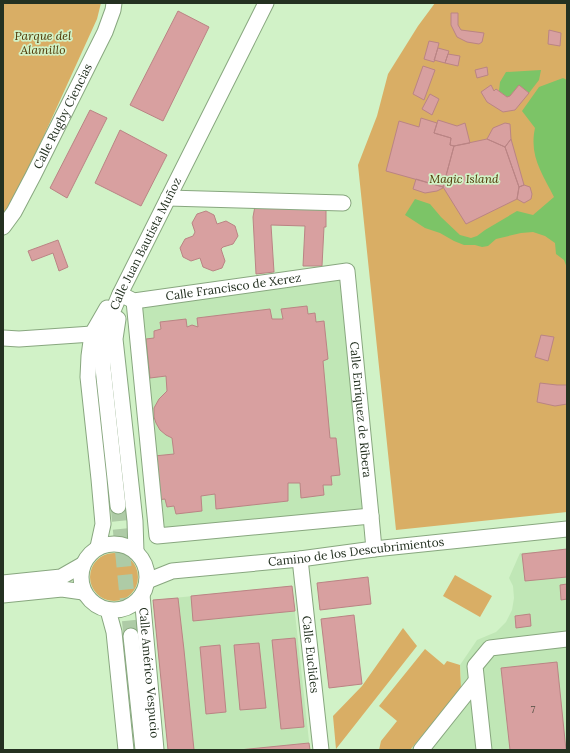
<svg xmlns="http://www.w3.org/2000/svg" width="570" height="753" font-family="Lora,serif">
<style>
.built{fill:#c0e7b6}
.green{fill:#d9ae65}
.water{fill:#7cc467}
.building{fill:#d8a0a0;stroke:#ba8484}
.lines{fill:none;stroke-linecap:round;stroke-linejoin:round}
.minor-tunnel{stroke:#aecba6;stroke-width:15;stroke-dasharray:15 8;stroke-linecap:butt}
.minor-casing{stroke:#88a77f;stroke-width:17}
.minor{stroke:#fff;stroke-width:15}
.labels{text-anchor:middle;stroke-width:3.5;stroke-linejoin:round;paint-order:stroke}
.number-label{font-size:10px;fill:#514d41}
.park-label{font-size:12px;font-style:italic;fill:#4e3503;stroke:#d1f2c7}
.street-label{font-size:12px;fill:#243121;stroke:#d1f2c7}
</style>
<rect width="100%" height="100%" fill="#d1f2c7"/>
<path class="built" d="M347,271L371,516L157,536L134,304Z
M567,550V750H410L460,689L461,676L460,665L477,640L496,632L506,622L512,610L514,598L513,586L509,578L520,553Z
M292,586L310,750H169L153,600Z"/>
<path class="green" d="M3,3H101L97,19L26,175L3,217Z
M435,3H567V512L396,530L358,165L377,116L388,74L418,26Z
M90 577a24 24 0 1 1 48 0a24 24 0 1 1-48 0Z
M455,575L492,596L480,617L443,596Z
M403,628L417,646L336,749L333,716L362,686Z
M425,649L444,665L447,661L460,665L461,689L410,750H379L381,741L397,721L379,706Z"/>
<path class="water" d="M541,70L539,80L529,93L519,85L510,96L507,97L499,91L500,82L506,72Z
M563,78L567,80V268L564,260L556,254L555,243L545,236L533,232L521,233L496,239L488,246L482,247L475,245H464L454,241L440,233L425,228L405,215L415,199L430,204L441,217L460,235L471,238L477,236L485,230L517,211L533,215L554,197C542,173 529,156 535,128L522,111L539,87Z"/>
<path class="building" d="M178,11L209,27L163,121L130,105Z
M451,13H458V25L461,30L484,33L482,42L479,44L467,42L457,37L451,25Z
M549,30L561,33L560,46L548,44Z
M429,41L439,43L434,62L424,59Z
M438,48L449,51L445,63L434,60Z
M448,54L460,56L458,66L445,63Z
M423,66L435,70L424,100L413,94Z
M487,67L488,75L477,78L475,70Z
M491,85L494,91L496,89L507,97L510,96L519,85L529,93L515,110L503,112L487,102L481,92Z
M430,94L439,99L432,115L422,109Z
M90,110L107,118L67,198L50,188Z
M421,118L437,123L434,133L451,138L450,145L454,146L443,187L386,171L399,121L419,127Z
M438,120L457,126L465,123L470,143L454,146L450,145L451,138L434,133Z
M505,123L510,124L511,139L505,147L487,139L493,128Z
M120,130L167,155L141,206L95,183Z
M487,139L505,147L519,187L517,199L466,224L443,187L454,146Z
M511,139L524,185L519,187L505,147Z
M416,179L443,187V188L437,191L425,193L413,189Z
M524,185L530,187L532,194L531,199L524,203L517,199L519,187Z
M255,206L326,209V227H324L322,266H303L305,226L271,225L274,272L256,274L253,217Z
M206,211L214,215L217,224L226,221L235,226L238,236L233,244L223,247L221,249L225,261L222,268L213,271L203,267L200,258L191,261L183,257L180,248L185,239L193,236L195,232L192,223L197,214Z
M58,240L68,267L59,271L53,253L32,261L28,251Z
M307,306L308,314L315,313L316,322L324,321L328,359L323,361L330,438H336L340,475L331,476L332,485H323L324,495L301,498L300,483H288V501L216,509L215,494L201,496L202,511L176,514L174,506L167,507L165,499L157,500L154,456L174,454L172,438L166,435L160,430L156,423L154,417V408L159,399L167,391L166,376L150,378L146,339L154,338V331L161,329L160,322L186,319L187,327L192,325L198,327L197,318L270,309L272,319H283L281,309Z
M541,335L554,337L548,361L535,357Z
M540,383L557,385H567V404L555,406L537,402Z
M567,549V577L525,581L522,554Z
M368,577L371,604L320,610L317,583Z
M567,584V599L561,600L560,585Z
M292,586L295,611L193,621L191,596Z
M178,598L184,650L194,750H168L153,600Z
M530,614L531,626L516,628L515,616Z
M354,615L362,684L329,688L321,619Z
M295,638L304,727L281,729L272,640Z
M259,643L266,708L240,710L234,645Z
M220,645L226,712L206,714L200,647Z
M557,662L566,750H510L501,668Z
M309,743L310,750H239Z"/>
<g class="lines">
<path class="minor-tunnel" d="M118,506L131,636"/>
<defs>
<g id="minor">
<path d="M168,198L343,203"/>
<path id="s1" d="M3,227L14,212L33,176L105,32L113,10L114,3"/>
<path id="s2" d="M120,294L134,301L347,271L371,516L374,549"/>
<path d="M134,301L157,536L371,516"/>
<path d="M118,319L115,339L135,521L136,552"/>
<path d="M3,338L19,339L92,334"/>
<path id="s3" d="M118,506L103,368V350L105,337L109,320L120,294L266,3"/>
<circle cx="114" cy="577" r="33"/>
<path d="M98,547L103,524L99,479L88,377L89,356L92,334L107,308"/>
<path id="s4" d="M300,559L321,750"/>
<path id="s5" d="M147,581L172,571L300,559L374,549L567,529"/>
<path d="M3,583L61,577L82,565"/>
<path d="M3,595L62,589L83,592"/>
<path id="s6" d="M142,595L156,750"/>
<path d="M108,610L114,632L126,750"/>
<path d="M131,636L143,750"/>
<path d="M421,750L476,681"/>
<path d="M484,750L475,666L490,648L567,639"/>
</g>
</defs>
<use href="#minor" class="minor-casing"/>
<use href="#minor" class="minor"/>
</g>
<g class="labels">
<g class="number-label">
<text x="533" y="713">7</text>
</g>
<g class="park-label">
<text x="43" y="40">Parque del<tspan x="43" dy="14">Alamillo</tspan></text>
<text x="464" y="183">Magic Island</text>
</g>
<g class="street-label">
<text dy="4" stroke="none"><textPath href="#s1" startOffset="126">Calle Rugby Ciencias</textPath></text>
<text dy="4" stroke="none"><textPath href="#s3" startOffset="272">Calle Juan Bautista Muñoz</textPath></text>
<text dy="4" stroke="none"><textPath href="#s2" startOffset="116">Calle Francisco de Xerez</textPath></text>
<text dy="4" stroke="none"><textPath href="#s2" startOffset="370">Calle Enríquez de Ribera</textPath></text>
<text dy="4" stroke="none"><textPath href="#s5" startOffset="212">Camino de los Descubrimientos</textPath></text>
<text dy="4" stroke="none"><textPath href="#s4" startOffset="96">Calle Euclides</textPath></text>
<text dy="4" stroke="none"><textPath href="#s6" startOffset="78">Calle Américo Vespucio</textPath></text>
</g>
</g>
<rect width="570" height="753" fill="none" stroke="#243121" stroke-width="8"/>
</svg>
